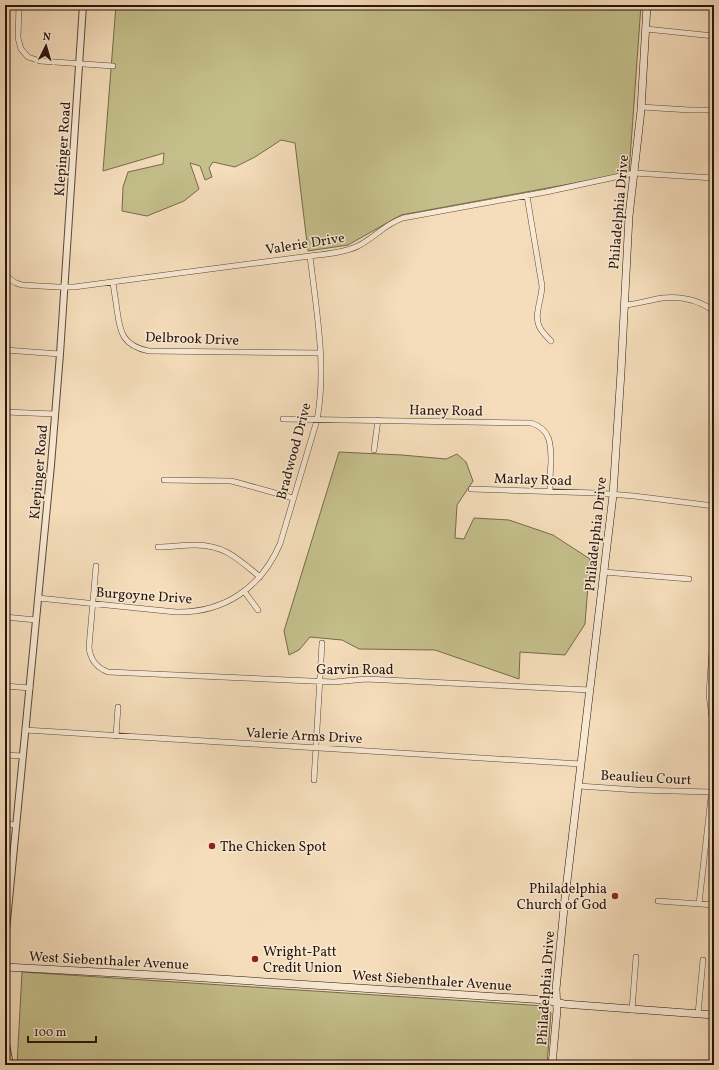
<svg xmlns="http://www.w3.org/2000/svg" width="719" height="1070" font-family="Vollkorn,serif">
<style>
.green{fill:#c4bf8b;stroke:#766a4c}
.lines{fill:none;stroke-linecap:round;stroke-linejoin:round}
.minor-casing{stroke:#5c4638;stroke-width:6}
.tertiary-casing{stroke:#5c4638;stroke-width:8}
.secondary-casing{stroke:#29140c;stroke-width:8}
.minor{stroke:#f8e9d3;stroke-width:5}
.tertiary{stroke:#f8e9d3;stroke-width:6}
.secondary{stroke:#f8e9d3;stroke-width:7}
.poi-dot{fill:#8f2418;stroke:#f8e9d3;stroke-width:1.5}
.labels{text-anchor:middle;stroke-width:3;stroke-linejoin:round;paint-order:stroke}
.street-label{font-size:14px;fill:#29140c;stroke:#f8e9d3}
.poi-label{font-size:14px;fill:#29140c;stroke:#f8e9d3;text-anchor:start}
</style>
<rect width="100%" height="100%" fill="#f5ddbb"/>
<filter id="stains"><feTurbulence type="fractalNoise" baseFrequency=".005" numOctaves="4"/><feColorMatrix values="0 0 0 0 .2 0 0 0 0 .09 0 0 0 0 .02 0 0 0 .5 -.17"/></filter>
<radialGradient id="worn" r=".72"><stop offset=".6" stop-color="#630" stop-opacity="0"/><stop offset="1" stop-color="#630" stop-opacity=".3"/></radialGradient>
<path class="green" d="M116,5H641L629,173L401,215L348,245L308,251L295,143L281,140L255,157L235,167L213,162L209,168L212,177L205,180L200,166L190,163L199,189L184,201L147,216L122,211L123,187L128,172L163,164L164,153L103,171Z
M339,452L402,455L446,459L457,454L466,462L473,481L457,505L455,538L464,539L474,518L509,520L553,535L590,559L585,624L565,655L520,652L519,679L435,650L359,649L342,640L310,637L299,650L289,655L284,631Z
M22,972L545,1006L551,1013L547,1065H17Z"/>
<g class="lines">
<defs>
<path id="minor" d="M19,5L18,38L21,49L28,57L40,61L113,66
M646,29L714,36
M641,107L690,110H714
M527,196L542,286C542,299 533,316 540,328C543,333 547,337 551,341
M5,197L6,215L5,240
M5,272C8,280 14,283 22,285L58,287H74L310,256C325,254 344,253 358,246C374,238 385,224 403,218L546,192L634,173L714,178
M113,282C114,292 116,301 117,310C120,333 123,346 149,351L320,353
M625,305C638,304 650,300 662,298C680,296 699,300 714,311
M5,350L60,354
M5,412L55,414
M283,419L531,423C551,429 551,445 551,462C550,472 550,482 550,491
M374,450L378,420
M164,480L231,481L239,483L293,498
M471,489L597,493L634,496L714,506
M158,547C170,547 183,545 195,545C225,545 238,559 260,577
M96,566L89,647C90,659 97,668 108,672L334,682L366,679L590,690
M604,572L689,579
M244,591L258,610
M38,598L176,612C224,613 261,588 280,544L317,420C327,367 316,308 310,256
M5,617L36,620
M714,620L709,695L714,732
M5,686L30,688
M25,730L581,764
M116,736L118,707
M5,755L23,756
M314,780L322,643
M579,786L637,790L711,792
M5,824L16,825
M658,901L714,905
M699,904L714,770
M632,1010L636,957
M698,1014L703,960"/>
<path id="tertiary" d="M5,941L51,465L60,354L83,5
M5,1039L10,1065"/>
<path id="secondary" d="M5,967L173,976L546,1000L564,1004L714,1015
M552,1065L557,1010L556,989L565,898L613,495L621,372L629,216L641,110L647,5"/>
</defs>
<use href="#minor" class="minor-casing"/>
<use href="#tertiary" class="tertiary-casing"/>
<use href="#secondary" class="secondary-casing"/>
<use href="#minor" class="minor"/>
<use href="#tertiary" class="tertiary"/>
<use href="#secondary" class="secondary"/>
</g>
<g class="poi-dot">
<circle cx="212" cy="846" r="4"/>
<circle cx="615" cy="896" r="4"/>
<circle cx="255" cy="959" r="4"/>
</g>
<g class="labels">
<g class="street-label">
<text transform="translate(62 149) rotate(-86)" y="5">Klepinger Road</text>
<text transform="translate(618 212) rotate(-85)" y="5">Philadelphia Drive</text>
<text transform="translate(305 243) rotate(-9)" y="5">Valerie Drive</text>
<text transform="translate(192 338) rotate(2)" y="5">Delbrook Drive</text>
<text transform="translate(446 410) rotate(1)" y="5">Haney Road</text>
<text transform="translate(293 451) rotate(-75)" y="5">Bradwood Drive</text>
<text transform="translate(38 472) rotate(-85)" y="5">Klepinger Road</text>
<text transform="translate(533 479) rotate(2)" y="5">Marlay Road</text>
<text transform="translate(595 534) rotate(-84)" y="5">Philadelphia Drive</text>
<text transform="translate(144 595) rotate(4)" y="5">Burgoyne Drive</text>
<text x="355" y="674">Garvin Road</text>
<text transform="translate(304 735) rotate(3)" y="5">Valerie Arms Drive</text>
<text transform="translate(646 777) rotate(3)" y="5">Beaulieu Court</text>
<text transform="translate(109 960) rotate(3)" y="5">West Siebenthaler Avenue</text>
<text transform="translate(432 980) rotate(4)" y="5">West Siebenthaler Avenue</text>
<text transform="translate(545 988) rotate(-86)" y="5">Philadelphia Drive</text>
</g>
<g class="poi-label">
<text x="220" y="851">The Chicken Spot</text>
<text x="607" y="893" text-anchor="end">Philadelphia<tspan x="607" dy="16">Church of God</tspan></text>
<text x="263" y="956">Wright-Patt<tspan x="263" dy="16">Credit Union</tspan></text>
</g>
</g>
<rect width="719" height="1070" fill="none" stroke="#f5ddbb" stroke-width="20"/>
<rect x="6" y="6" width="707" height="1058" fill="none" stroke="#29140c" stroke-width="2"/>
<rect x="10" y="10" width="699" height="1050" fill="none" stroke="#29140c"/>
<g transform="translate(46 46) rotate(5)" stroke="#f8e9d3" stroke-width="3" paint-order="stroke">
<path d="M0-3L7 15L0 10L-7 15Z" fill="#29140c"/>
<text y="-6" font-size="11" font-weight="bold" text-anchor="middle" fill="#29140c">N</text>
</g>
<path d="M28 1036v6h68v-6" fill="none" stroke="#29140c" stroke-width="2"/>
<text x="34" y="1036" font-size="12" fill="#29140c" stroke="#f8e9d3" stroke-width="3" paint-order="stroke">100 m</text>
<rect width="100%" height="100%" filter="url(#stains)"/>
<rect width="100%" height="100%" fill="url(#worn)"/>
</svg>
